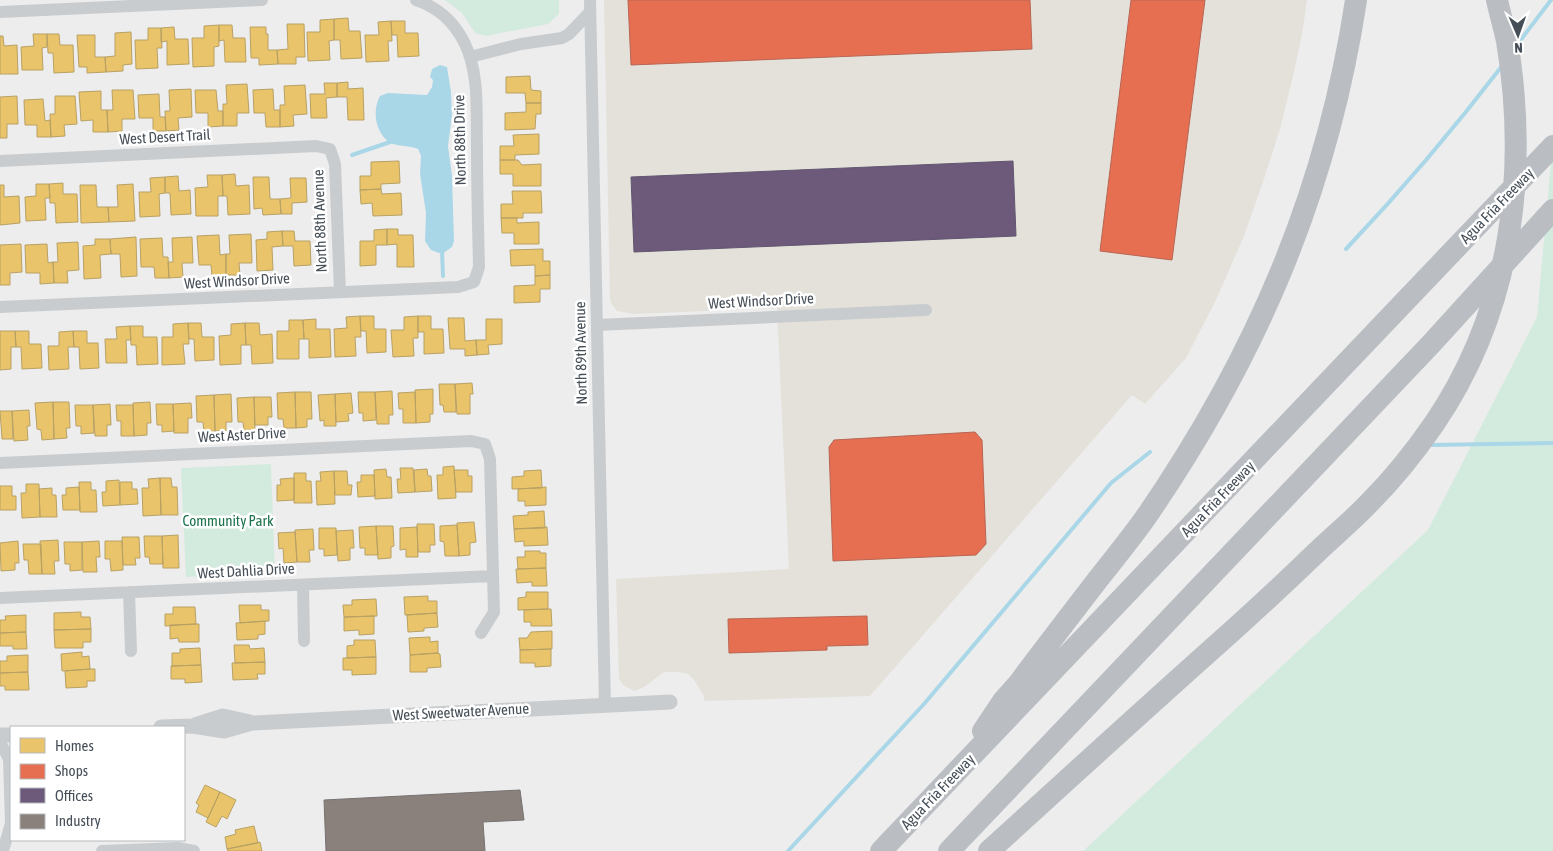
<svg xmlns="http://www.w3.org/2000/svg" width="1553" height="851" font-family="'Asap Condensed',sans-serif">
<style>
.commercial{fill:#e4e1da}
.green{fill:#d3ebde}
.water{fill:#aad7e7}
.homes{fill:#e9c46a;stroke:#b8a165}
.shops{fill:#e76f51;stroke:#b76553}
.offices{fill:#6d597a;stroke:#615670}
.industry{fill:#8a817c;stroke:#767271}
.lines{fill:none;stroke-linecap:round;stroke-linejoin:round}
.stream{stroke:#aad7e7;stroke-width:4}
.minor{stroke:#c9ccce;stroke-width:12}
.tertiary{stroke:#c9ccce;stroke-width:15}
.motorway{stroke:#babec3;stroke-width:22}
.labels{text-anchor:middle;stroke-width:5;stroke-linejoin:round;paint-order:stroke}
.street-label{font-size:15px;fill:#464f58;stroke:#fff}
.park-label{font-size:15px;fill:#1d734c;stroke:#fff}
</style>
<rect width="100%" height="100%" fill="#eeeded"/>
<path class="commercial" d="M604,0H1307L1302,34L1294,72L1280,129L1263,182L1244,236L1216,300L1186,358L1145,404L1132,395L870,696L704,701V696L694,680L688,674L679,672H664L644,687L634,691L623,685L619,679L616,579L789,569L777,308L634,314L617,311L611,303L610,298Z"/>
<path class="green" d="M445,0H559V14L548,24L486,36L475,33L462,13Z
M1553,140V851H1083L1428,530L1537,317Z
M271,464L275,573L186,577L181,468Z"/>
<path class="water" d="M440,65L447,67L451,92L452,115L448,146L452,176L454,241L452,247L442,254L431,250L425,241L426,213L420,174L421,156L418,149C409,145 399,147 391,143C375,134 372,110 380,96L388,93L427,95L432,87L433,80L430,77L432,69Z"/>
<path class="homes" d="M348,18L349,31H360L362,58L341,59L340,40H334V19Z
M334,19V40L329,41L330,60L308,61L307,32H320V20Z
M391,21L392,41H388L389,61L366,62L365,35H379L378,22Z
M391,21H405V33H418L419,56L398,57L397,35H392Z
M287,24H304L305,57H296V64H278L277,50L288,49Z
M219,25V46L214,47V66L193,67L192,38H204V26Z
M219,25H232L233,38H245L246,62H225L224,40L219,41Z
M174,27L175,39H188L189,64L167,65V41L161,42V28Z
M250,27H266V34H268V50H277L278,64L259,65V58H251Z
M148,28H161L162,48H157L158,68L136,69L135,40H148Z
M131,32L132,64L123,65V71L106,72L105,57L115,56V33Z
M33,34H47V47L42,48L43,70H22L21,47L34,46Z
M47,34H59L60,45H73L74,72L54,73L53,53H48Z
M77,35H95V57H105L106,72L87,73V67H79Z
M0,36H3L4,46L17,45L18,74H0Z
M530,76L531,90L541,91V103H526L525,93H506V77Z
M348,82V89L363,88L364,120H348L347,97H337V83Z
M324,83H337V97L326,98L327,118H311L310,94H325Z
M247,84L249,113H237V126H223V104H227L226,85Z
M305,85L307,114L293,115L294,126L280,127V105H285L284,86Z
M191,89L192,117L178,118L179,130L166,131L165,111H170L169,90Z
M273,89L274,110H280V127H266L265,113H254L253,90Z
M112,90H133L135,119H122V131L108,132L107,110H113Z
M195,90H216L218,111H223V126L208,127V113H196Z
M101,91V110H107L108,132H93V120L81,121L79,92Z
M159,94L160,117H165L166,131H153V118H139L138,95Z
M17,96L18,124H7V138H0V97Z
M55,96H75L77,124L64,125L65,136L51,137L50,114H55Z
M43,99L45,121L50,120L51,137H37V125H25L24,100Z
M526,103H541V114H536L535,129L505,130V113L526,112Z
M539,134V154L515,155V160H500V146H514L513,135Z
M500,160H518L522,165L541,164V186H513V174H500Z
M399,161L400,183L381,184V189L360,190V176H371V162Z
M235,174L236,186L249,185L250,214L228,215L227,196H223L222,175Z
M207,175H222L223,196H218V216H196L195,188L208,187Z
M178,176L179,191L190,190L191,214L171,215L170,193H165V177Z
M165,177V193L159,194L160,216L140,217L139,192H151L150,178Z
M253,177H269L270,199H280L281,214L263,215L262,208L254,209Z
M290,178H306L307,202L292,203V214H281L280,199L291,198Z
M63,183V194H77L78,222L56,223L55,203H50L49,184Z
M36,184H49L50,198H45L46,220L26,221L25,197L36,196Z
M133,184L135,221L109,222L108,207H118L117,185Z
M0,185H4V197L19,196L20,223L0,225Z
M80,185H96L97,207H108L109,222L81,223Z
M381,189L382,194L401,193L402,215L373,216L372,203L361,204L360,190Z
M512,191H541L542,213H523V218H501V204H513Z
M501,218H517V223L539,222V244H514V233H502Z
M387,229V245H376V265L360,266V241H374V230Z
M387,229H398V235H413L414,267H397V244L387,245Z
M282,231L283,246L272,247L273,270L257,271L256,240L267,239V232Z
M282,231H294L295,241H310L311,265L294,266L293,246H283Z
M251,234L252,263H239L240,275H226V254H230L229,235Z
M219,235L220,255L226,254V275L212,276L211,265H199L197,236Z
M136,237L137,276L121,277L120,254H111L110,239Z
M192,237L193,263H182L183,277L169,278L168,262H173L172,238Z
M162,238L163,257H168L169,278H155L154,267H141L140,239Z
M95,239H110L111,254L100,255L101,278L84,279L83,246L95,245Z
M78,242L79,270L67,271L68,283H54L53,262H58L57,243Z
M21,244L22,272L10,273V285H0V245Z
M47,244L48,263L53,262L54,283L40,284V273H26L25,245Z
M543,249V261H550V275L535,276V265L511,266L510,250Z
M550,275V289H540V302L514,303V286L535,285V276Z
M360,316L361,337H355L356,356L335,357L334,329L347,328L346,317Z
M360,316H374V329H386V352L367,353L366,331H361Z
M418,316V338H413L414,356L393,357L391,330H404V317Z
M418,316H431V329H443L444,353L424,354V332H418Z
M448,318H464L465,341L476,340L477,355L465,356V349H450Z
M316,319V329H330L331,357L309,358V339H304L303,320Z
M486,319H502V344L488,345L489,354L477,355L476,340H486Z
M289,320H303L304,339H299V359H277V331H289Z
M188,323L189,344H183L185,364L162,365V337H173V324Z
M188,323H201L202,337H214V360L195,361L194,339H189Z
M245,323L246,345H241V364L220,365L219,336L231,335V324Z
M245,323H259L260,335L272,334L273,363L252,364L251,345H246Z
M130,326H143V337H157L158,364L137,365L136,345H131Z
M130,326L131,340H126L127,363H106L105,339H117L116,327Z
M0,331H15L16,347H11V369L0,370Z
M15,331H29V344H41L42,368L22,369L21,347H16Z
M73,331L74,347H68L69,369L49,370L48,346H59V332Z
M73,331H87V343H98L99,368L80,369L79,347H74Z
M472,383L473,394H470V414H457L455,384Z
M439,384H455L456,412H444L443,405H440Z
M433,389V414H430V422L416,423L415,390Z
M392,391L393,415H389V424H377L375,392Z
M295,392H311L312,419H307V427L296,428Z
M295,392L296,428H284L283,419H278L277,393Z
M358,392H375L376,420L363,421V413H359Z
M415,392L416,423H403V409H399L398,393Z
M351,393L353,413L348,414L349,421L336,422L335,394Z
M231,394L232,422H226V431H215L214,395Z
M335,394L336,426H324V420L320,421L318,395Z
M214,395L215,431L204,432L203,422H197L196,396Z
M254,397H271L272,417H268V425H255Z
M254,397L255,430H244L243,422H238L237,398Z
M53,402H69L70,428H66L67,438L54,439Z
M53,402L54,439L42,440L41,430L37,429L35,403Z
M150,402L151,423H147V435L134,436L133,403Z
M191,403L192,418H188V433H174L173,404Z
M110,404L111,425H107V436H95L93,405Z
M156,404H173L174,431L162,432V425H157Z
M75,405H93L94,433L81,434V426H76Z
M116,405H133L134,436H121V421H117Z
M29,410L30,426H27L28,440L14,441L12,411Z
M0,411H12L13,439H2Z
M454,466L456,498L438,499L437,475H443V467Z
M400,468H413L415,492L398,493L397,479H401Z
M386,469L387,477H391L392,498L375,499L374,470Z
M427,469L428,476H431L432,491L415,492L414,470Z
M454,470H468V476H472V492H456Z
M541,470L542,488L512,489V477L524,476V471Z
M334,471L335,504L317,505L316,481H321L320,472Z
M334,471H347L348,485H352L351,495H335Z
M294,473H306V481H311L312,503H294Z
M361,475H374L375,496L358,497L357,482H361Z
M160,478H171L172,487H177L178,515H161Z
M160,478L161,515L143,516L142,488H149L148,479Z
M294,478V500L277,501V485H281L280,479Z
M119,480L120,505L103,506L102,492H106V481Z
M79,482H91V490H96L97,512H80Z
M120,482H132V489H137L138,504L120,505Z
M26,484H39L40,517L22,518L21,493H26Z
M0,486H12V496H16V510H0Z
M79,487L80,510H63L62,495H66V488Z
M546,487V505L525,506V501H518V489Z
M52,488V495H56L57,517H40L39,489Z
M544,511L545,528L514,529L513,516L528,515V512Z
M474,522L476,542L470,543V555L459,556L457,523Z
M417,524H434L435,545H430V552H418Z
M457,525L459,556H445L444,542L440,541V526Z
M376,526H393L394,546L391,547V558L378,559Z
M376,526L378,555H365V548H360L359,527Z
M417,527L418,557H406V549L400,550V528Z
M547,527L548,545L524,546V541L515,542L514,529Z
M319,528H336L337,555L324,556V549H319Z
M313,529L314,550H309L310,562H297L295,530Z
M353,530L354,548H350V560L338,561L336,531Z
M295,532L297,562L284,563L283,548L279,549L278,533Z
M178,535L179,568H163L162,536Z
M144,536H162L163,564H150L149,557H145Z
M122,537H139L140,558H135L136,565H123Z
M58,540L59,561H54L55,574H42L40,541Z
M18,541L19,563H15V570L1,571L0,543Z
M99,541L100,557H96L97,572H83L82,542Z
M105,541H122L123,570L111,571L110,559H105Z
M64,542H82V570L70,571V564H65Z
M23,544H41L42,574H29L28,560H24Z
M525,551H540V553H546V568L518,569L517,557H525Z
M546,568L547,586H532V582L517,583L516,569Z
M526,592H548V609L518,610V598L526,597Z
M428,596V601H437V613L405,615L404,597Z
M376,599L377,616L344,617L343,605H352V600Z
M239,605H261V610H269V621L240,623Z
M173,607H195L196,624L165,626V614H173Z
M548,609H551L552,626H531V622H524V610Z
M81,612V617H90L91,629L54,630V613Z
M437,613L438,627L424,628V631L408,632L407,615Z
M26,615V632L0,633V620H6L5,616Z
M374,616V634L359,635V630L344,631V617Z
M265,621V634L258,635V639L237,640L236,623Z
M196,624H199V642H179L178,638L170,639V625Z
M91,629V642H83V648H55L54,630Z
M552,631V649L520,650L519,638H527L531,632Z
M26,632L27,649H13V646H0V633Z
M430,637V642L438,641V653L410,655L409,638Z
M354,640H375L376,657L347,658V646L354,645Z
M234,645H249L250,649L264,648L265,662L235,663Z
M200,648L201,665L172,666V653H180V649Z
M551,649V666L535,667V663H520V650Z
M82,652V657L89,656L90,669L62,671L61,654Z
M438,653L440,654L441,667L427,668V672H410V655Z
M28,655V672L0,673V661H7V656Z
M376,657V674L352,675V670H343V658Z
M265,662V674H257L258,679L233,680L232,663Z
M201,665L202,682L185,683V679H171V666Z
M90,669H95V681H87V687L66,688L65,671Z
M28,672L29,690H5V686H0V673Z
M205,785L220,792L208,818L196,812L199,805L196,803Z
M220,792L236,800L227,819L222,816L216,827L206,822Z
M254,826L258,843L227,849L225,837L236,834L235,830Z
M260,842L262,851H228L227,849Z"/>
<path class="shops" d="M628,0H1030L1032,49L631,65Z
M1131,0H1205L1172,260L1100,251Z
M975,432L982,440L986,544L976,555L833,561L829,447L834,440Z
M867,616L868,645L827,646V650L729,653L728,619Z"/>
<path class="offices" d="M1013,161L1016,236L634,252L631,177Z"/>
<path class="industry" d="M520,790L524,820L483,822L485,851H326L324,800Z"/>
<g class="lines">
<path class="stream" d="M1516,46L1551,0
M352,155L393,141
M1346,249C1402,190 1453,130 1502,66
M442,251L443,276
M1429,445L1553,443
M788,851L924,704L1111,483L1150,452"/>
<path class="minor" d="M590,0L605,705
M0,12L262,0
M470,57L521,44L562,38L569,34L590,12
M0,161L316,146L330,149L335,164L340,292
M0,307L458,287L474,282L479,267C478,227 477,188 477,148C476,114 480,73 464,42C454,22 437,7 416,0
M597,325L926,310
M0,463L471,441L485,444L490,459L494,612L481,633
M303,585L304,641
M129,592L131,651
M0,598L493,576
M0,742L9,759L11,823L3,851
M102,851L178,848L194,851"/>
<path class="tertiary" d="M195,725L223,716L250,722
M161,727L193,726L224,731L252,723L670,702
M0,735H11"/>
<path class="motorway" d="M983,731L1003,701L1019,683C1045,648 1072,613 1099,578C1115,558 1131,538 1146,517C1256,357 1327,192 1356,0
M881,851L1553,146
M949,851L1431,344L1553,210
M989,851C1069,778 1149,705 1230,633C1260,606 1290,578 1319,550C1336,534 1354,519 1370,502C1392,480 1416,450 1434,424C1511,311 1529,175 1507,41C1504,27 1500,14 1497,0"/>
</g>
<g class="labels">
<g class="street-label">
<text transform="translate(165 137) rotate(-3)" y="5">West Desert Trail</text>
<text transform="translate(460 140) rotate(-91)" y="5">North 88th Drive</text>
<text transform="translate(1497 206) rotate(-46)" y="5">Agua Fria Freeway</text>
<text transform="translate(320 221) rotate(-92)" y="5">North 88th Avenue</text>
<text transform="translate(237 281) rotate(-3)" y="5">West Windsor Drive</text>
<text transform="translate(761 301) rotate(-3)" y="5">West Windsor Drive</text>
<text transform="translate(581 353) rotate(-91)" y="5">North 89th Avenue</text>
<text transform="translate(242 435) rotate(-3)" y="5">West Aster Drive</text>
<text transform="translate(1218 499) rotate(-46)" y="5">Agua Fria Freeway</text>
<text transform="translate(246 571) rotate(-3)" y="5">West Dahlia Drive</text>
<text transform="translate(461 712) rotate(-3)" y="5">West Sweetwater Avenue</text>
<text transform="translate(938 792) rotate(-46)" y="5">Agua Fria Freeway</text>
</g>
<g class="park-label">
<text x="228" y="526">Community Park</text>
</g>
</g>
<rect x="10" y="726" width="175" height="115" fill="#ffffff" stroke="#b5b9bc"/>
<rect x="20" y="738" width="25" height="15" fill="#e9c46a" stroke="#b5b9bc"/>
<text x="55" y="751" font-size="15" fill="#464f58">Homes</text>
<rect x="20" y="764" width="25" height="15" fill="#e76f51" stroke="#b5b9bc"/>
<text x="55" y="776" font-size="15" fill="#464f58">Shops</text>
<rect x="20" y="788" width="25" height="15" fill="#6d597a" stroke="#b5b9bc"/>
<text x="55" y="801" font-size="15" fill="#464f58">Offices</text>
<rect x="20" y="814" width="25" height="15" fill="#8a817c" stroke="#b5b9bc"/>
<text x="55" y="826" font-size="15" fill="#464f58">Industry</text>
<g transform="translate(1518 35) rotate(178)" stroke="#ffffff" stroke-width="4" paint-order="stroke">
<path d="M0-4L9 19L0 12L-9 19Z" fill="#464f58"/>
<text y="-8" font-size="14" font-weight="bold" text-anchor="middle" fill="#464f58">N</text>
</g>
</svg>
